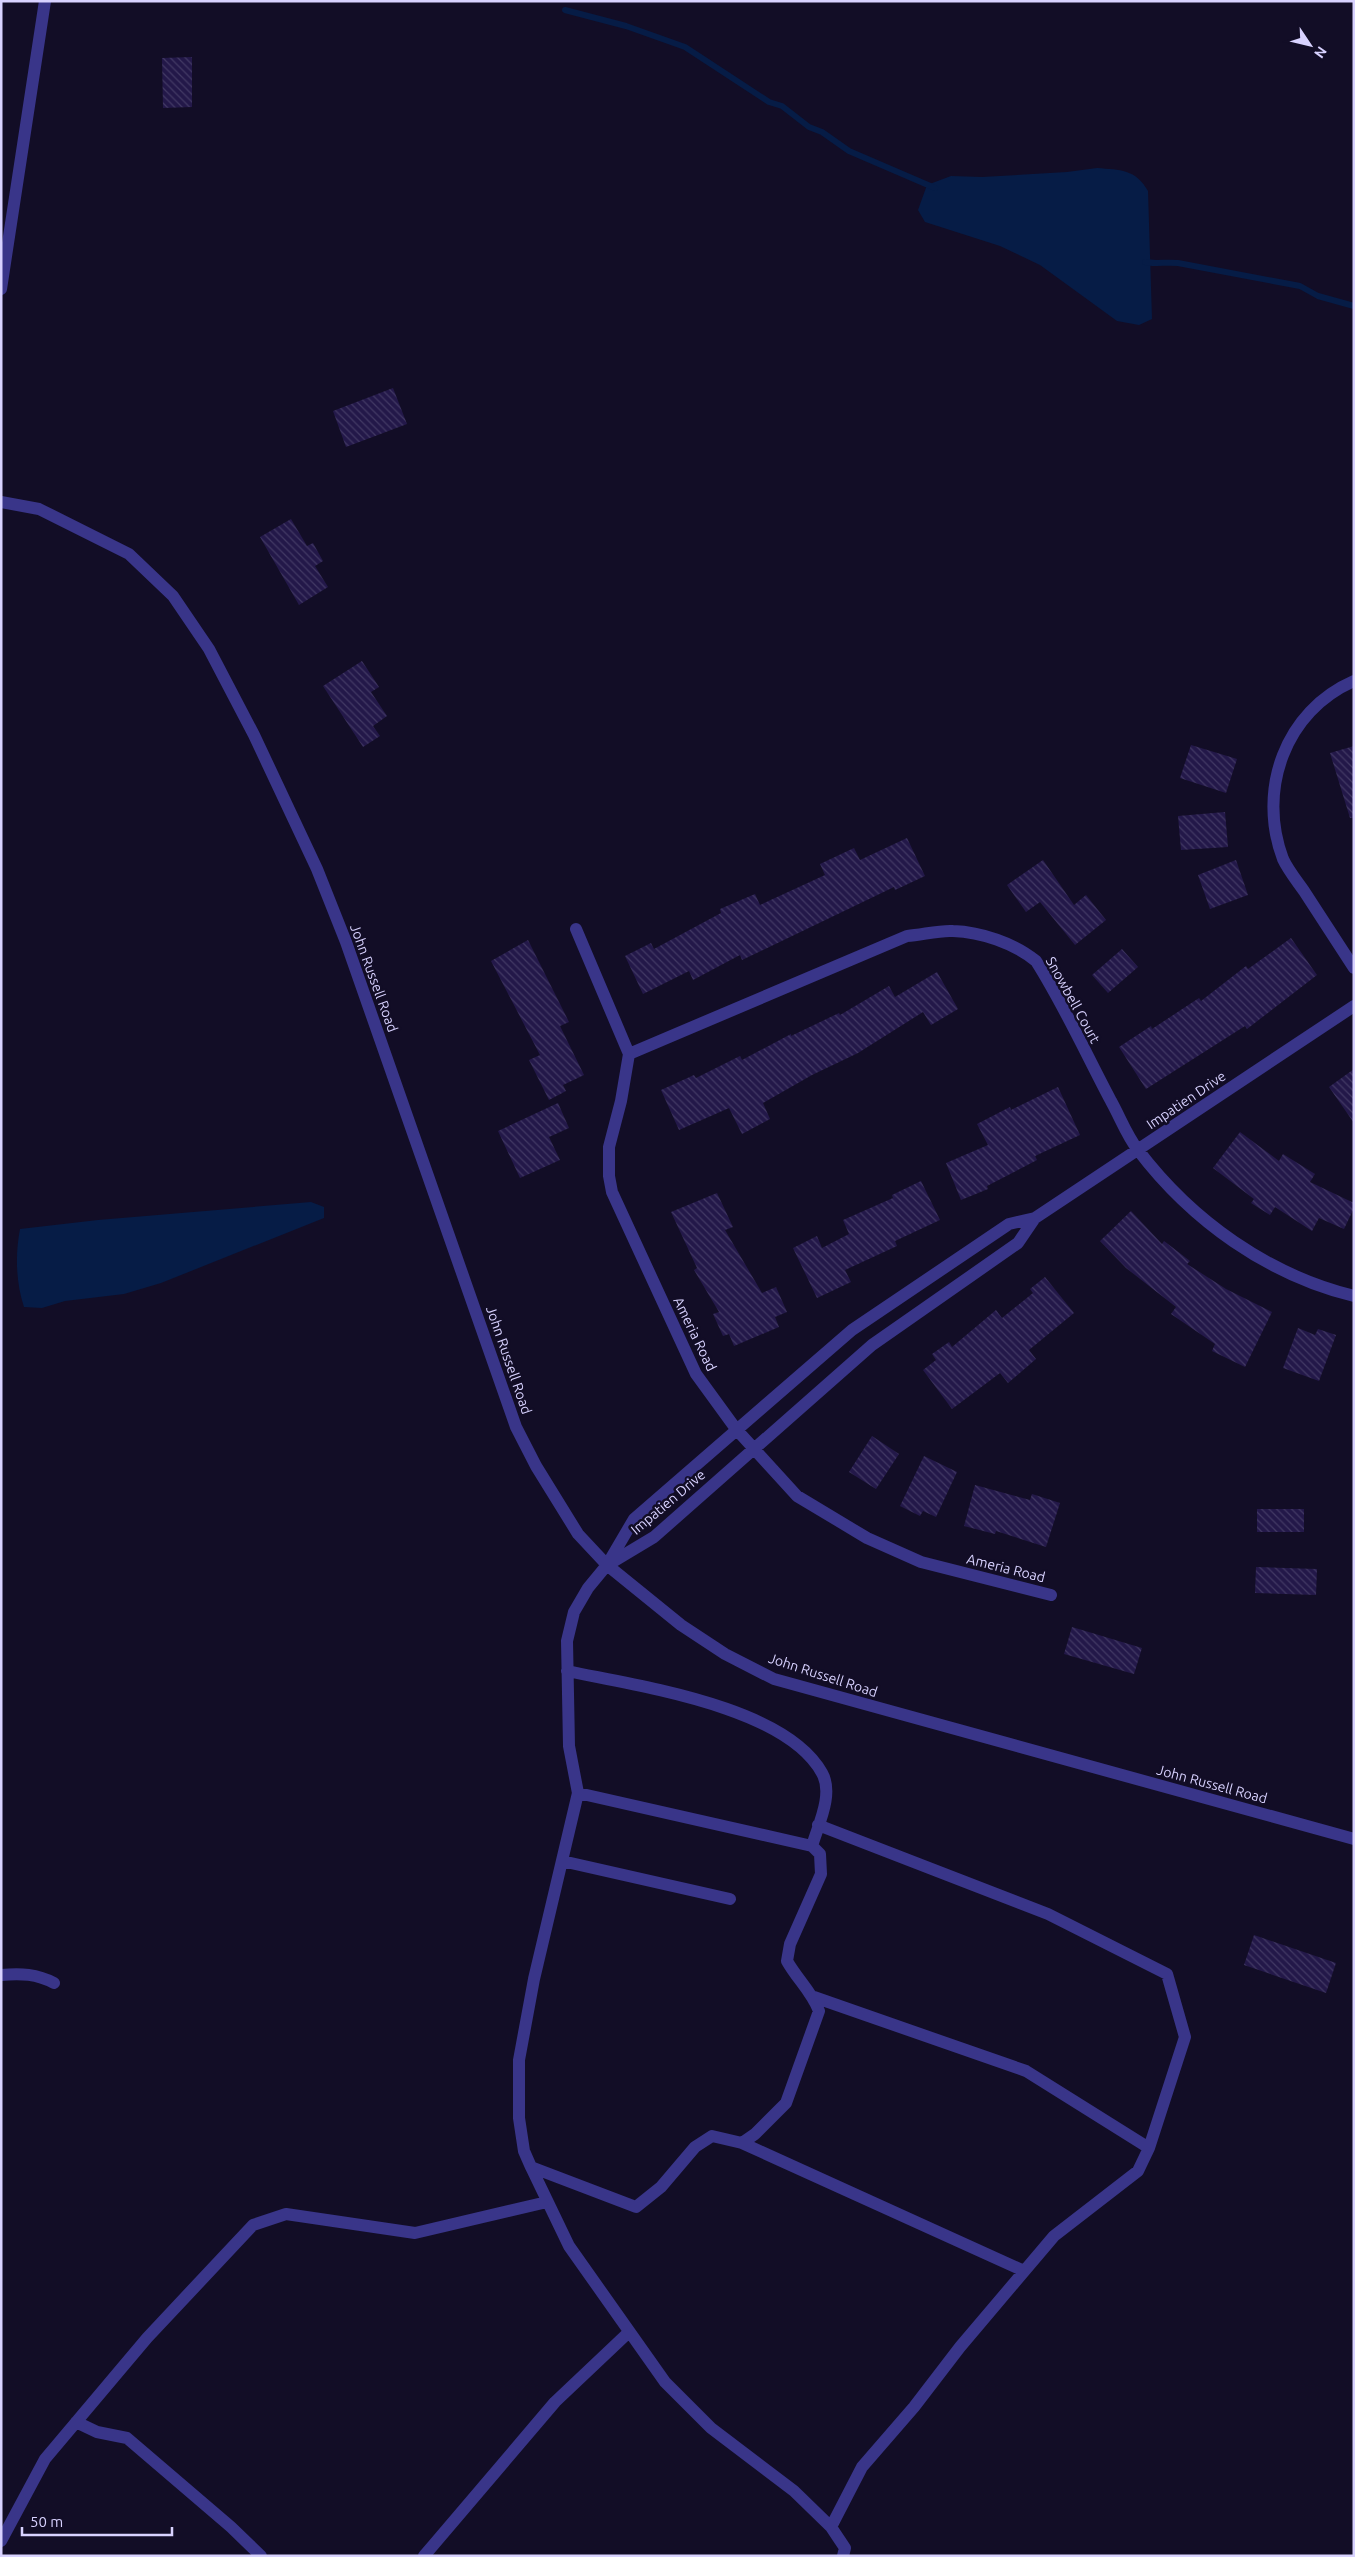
<svg xmlns="http://www.w3.org/2000/svg" width="1355" height="2557" font-family="Ubuntu,sans-serif">
<style>
.water{fill:#061c46}
.lines{fill:none;stroke-linecap:round;stroke-linejoin:round}
.stream{stroke:#061c46;stroke-width:6}
.building{fill:url(#building-back-hatch)}
.minor{stroke:#393589;stroke-width:12}
.labels{text-anchor:middle;stroke-width:5;stroke-linejoin:round;paint-order:stroke}
.street-label{font-size:14px;fill:#d8d2ff;stroke:#120d26}
</style>
<defs>
<pattern id="building-back-hatch" width="6" height="6" patternUnits="userSpaceOnUse" patternTransform="scale(1.25)"><rect width="6" height="6" fill="#231849"/><path d="M-1 5l2 2M0 0l6 6M5-1l2 2" fill="none" stroke="#423964"/></pattern>
</defs>
<rect width="100%" height="100%" fill="#120d26"/>
<path class="water" d="M1097,168C1120,170 1136,169 1148,191L1152,319L1139,325L1117,321L1040,265L1000,246L925,222L918,210L927,185L951,176L982,177L1067,172Z
M311,1202L324,1207V1218L161,1283L124,1294L65,1301L42,1308L24,1307C16,1283 15,1255 20,1229L98,1220Z"/>
<g class="lines">
<path class="stream" d="M565,10L626,26L685,47L769,102L782,106L809,127L822,132L849,151L935,188
M1145,262C1152,264 1168,262 1178,263L1300,286L1318,296L1354,306"/>
</g>
<path class="building" d="M192,57V107L163,108L162,58Z
M393,388L407,424L346,447L333,411Z
M291,519L307,546L313,543L323,561L315,566L328,587L299,605L260,537Z
M362,661L379,687L371,692L387,716L373,726L380,736L363,747L323,686Z
M1191,745L1237,759L1226,793L1180,778Z
M1354,746V818H1350L1330,753Z
M1225,812L1228,847L1181,850L1178,816Z
M907,838L925,876L895,890L894,887L742,960L740,955L693,980L689,971L643,994L625,956L651,943L654,949L721,913L720,909L755,894L760,905L825,875L820,864L854,848L860,860Z
M1043,860L1074,905L1086,895L1106,920L1075,945L1040,902L1026,912L1007,885Z
M1236,860L1248,895L1210,909L1198,875Z
M1291,938L1317,975L1247,1029L1245,1026L1146,1089L1119,1047L1151,1026L1152,1029L1199,998L1201,1001L1246,966L1248,969Z
M528,940L569,1022L560,1026L584,1075L563,1085L566,1091L549,1100L529,1060L540,1055L491,961Z
M1122,949L1138,967L1108,993L1092,975Z
M937,972L958,1009L931,1025L923,1012L858,1053L812,1075L763,1103L770,1119L742,1134L729,1108L679,1130L661,1090L694,1075L696,1078L740,1056L742,1060L791,1034V1036L839,1013L840,1015L889,986L895,997Z
M1354,1069V1123L1329,1087Z
M1058,1087L1080,1135L1035,1156L1037,1160L987,1186L988,1189L961,1200L946,1163L988,1145L977,1124L1010,1107L1011,1110Z
M558,1103L569,1128L549,1137L560,1160L520,1178L498,1131Z
M1240,1132L1279,1161L1283,1154L1315,1174L1310,1182L1354,1203V1208L1344,1229L1319,1218L1312,1231L1275,1207L1270,1215L1251,1203L1254,1199L1213,1168Z
M921,1181L940,1220L895,1241L897,1246L845,1270L851,1282L817,1298L793,1248L817,1236L822,1248L849,1234L843,1220L893,1198L892,1195Z
M717,1193L733,1227L725,1230L762,1293L776,1287L787,1312L775,1317L779,1327L734,1346L729,1334L723,1336L713,1314L719,1312L694,1270L697,1268L671,1212Z
M1131,1211L1162,1244L1164,1241L1190,1261L1187,1264L1226,1289L1272,1312L1245,1367L1212,1351L1215,1344L1171,1314L1176,1307L1126,1268L1100,1241Z
M1045,1277L1074,1313L1029,1350L1036,1359L1008,1383L1000,1373L952,1409L923,1370L936,1360L932,1354L949,1342L952,1347L996,1310L1002,1318L1033,1293L1030,1289Z
M1298,1328L1315,1335L1318,1329L1336,1335L1319,1381L1283,1368Z
M872,1436L899,1454L876,1489L849,1472Z
M924,1456L957,1472L936,1517L923,1511L920,1516L900,1506Z
M975,1485L1030,1500L1032,1494L1060,1503L1046,1547L996,1531L995,1534L964,1526Z
M1257,1509H1304V1532H1257Z
M1256,1567L1317,1569L1316,1595L1255,1593Z
M1072,1627L1142,1648L1134,1674L1064,1654Z
M1254,1935L1336,1963L1326,1993L1244,1965Z"/>
<g class="lines">
<path class="minor" d="M1,289L45,1
M1,502L39,509L129,554L173,596L209,649L254,735L317,869L346,942L516,1427L536,1466L578,1534L607,1565L681,1625L725,1654L774,1679L1354,1839
M1354,681C1285,711 1257,790 1283,859C1288,870 1297,881 1304,891C1321,917 1337,942 1354,968
M576,929L629,1054L621,1101L609,1147V1176L612,1192L696,1374L736,1429L797,1496L867,1538L921,1562L1051,1595
M629,1054L907,936C922,935 939,930 953,931C981,932 1014,943 1036,961C1064,1005 1086,1054 1111,1101C1120,1117 1127,1136 1138,1150C1192,1221 1268,1275 1354,1296
M609,1564L654,1537L872,1345L1018,1243L1035,1218
M567,1671C637,1686 785,1706 822,1773C834,1794 818,1825 812,1846L578,1793
M818,1825L1048,1914L1167,1974L1185,2037L1149,2148
M812,1846L820,1854L821,1874L790,1944L787,1961C797,1979 812,1992 819,2011L786,2103L755,2134L742,2143L712,2136L695,2147L661,2187L636,2207L531,2167L524,2151L519,2118V2060L534,1979L578,1793L569,1746L567,1641L574,1612L588,1588L607,1565L634,1519L852,1330L1009,1224L1035,1218L1354,1006
M562,1861L730,1899
M1,1975C21,1973 37,1974 54,1983
M814,1997L1026,2071L1149,2148L1138,2171L1054,2236L960,2347L914,2407L862,2467L831,2527
M742,2143L1024,2271
M531,2167L569,2246L665,2382L711,2428L794,2491L831,2527L845,2548L843,2556
M76,2422L97,2432L127,2438L231,2527L261,2556
M1,2541L45,2459L147,2338L253,2225L286,2214L415,2233L547,2202
M424,2556L555,2402L629,2332"/>
</g>
<g class="labels">
<g class="street-label">
<text transform="translate(374 978) rotate(70)" y="5">John Russell Road</text>
<text transform="translate(1073 1000) rotate(61)" y="5">Snowbell Court</text>
<text transform="translate(1186 1100) rotate(-34)" y="5">Impatien Drive</text>
<text transform="translate(695 1334) rotate(64)" y="5">Ameria Road</text>
<text transform="translate(509 1360) rotate(71)" y="5">John Russell Road</text>
<text transform="translate(668 1502) rotate(-40)" y="5">Impatien Drive</text>
<text transform="translate(1006 1568) rotate(14)" y="5">Ameria Road</text>
<text transform="translate(823 1675) rotate(18)" y="5">John Russell Road</text>
<text transform="translate(1212 1784) rotate(15)" y="5">John Russell Road</text>
</g>
</g>
<rect width="1355" height="2557" fill="none" stroke="#d8d2ff" stroke-width="5"/>
<g transform="translate(1310 45) rotate(125)" stroke="#120d26" stroke-width="4" paint-order="stroke">
<path d="M0-4L9 19L0 12L-9 19Z" fill="#d8d2ff"/>
<text y="-8" font-size="14" font-weight="bold" text-anchor="middle" fill="#d8d2ff">N</text>
</g>
<path d="M22 2527v8h150v-8" fill="none" stroke="#d8d2ff" stroke-width="2.5"/>
<text x="30" y="2527" font-size="15" fill="#d8d2ff" stroke="#120d26" stroke-width="4" paint-order="stroke">50 m</text>
</svg>
